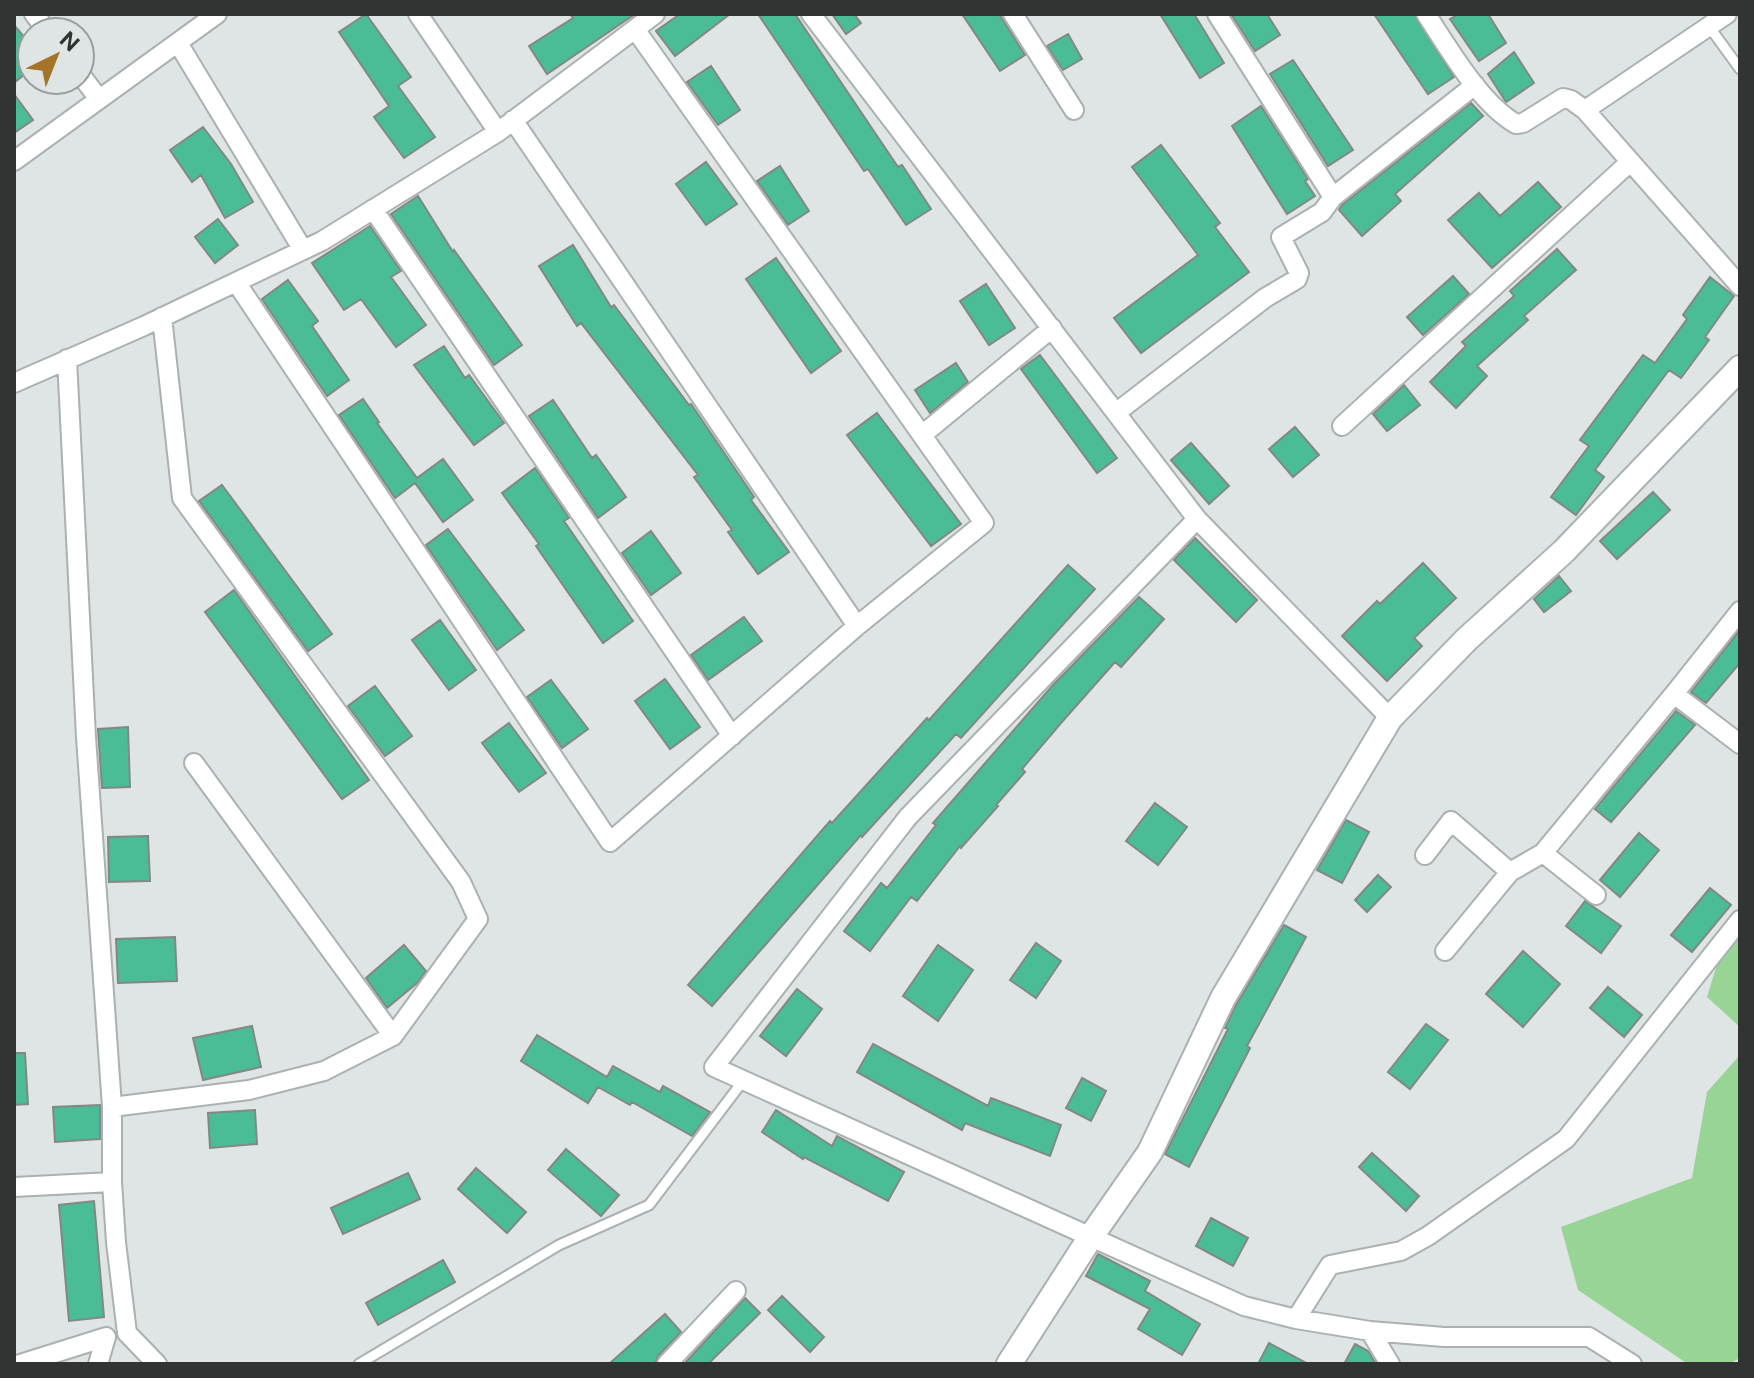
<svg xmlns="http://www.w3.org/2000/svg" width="1754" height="1378" font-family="'Public Sans',sans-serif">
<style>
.green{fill:#97d495}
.building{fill:#4abd96;stroke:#828885;stroke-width:2}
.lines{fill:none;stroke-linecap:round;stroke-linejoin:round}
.lane-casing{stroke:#abb1b1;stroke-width:13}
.street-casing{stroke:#abb1b1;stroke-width:22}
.secondary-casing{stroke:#abb1b1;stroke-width:28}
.lane{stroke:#fff;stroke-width:9}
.street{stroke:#fff;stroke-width:18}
.secondary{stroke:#fff;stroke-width:24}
</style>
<rect width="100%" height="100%" fill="#dee5e4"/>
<path class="green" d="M1740,933V1027L1707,997L1718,961Z
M1740,1055V1358L1729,1364H1688L1578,1290L1561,1227L1692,1178L1707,1092Z"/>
<path class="building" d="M366,14L411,77L398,86L435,137L404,158L374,117L389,106L339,32Z
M570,14H635L547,74L529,46L573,18Z
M680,14H730L675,56L656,31Z
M758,14H795L898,167L902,165L931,209L906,225L868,169L864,171Z
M832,14H854L861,23L846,34Z
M962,14H999L1025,55L1000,71Z
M1160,14H1194L1224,63L1200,78Z
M1231,14H1267L1280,35L1255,51Z
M1374,14H1414L1454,77L1428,94Z
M1459,14H1488L1506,43L1479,61L1450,19Z
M14,25L32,46V68L14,83Z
M1068,34L1082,59L1063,70L1047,46Z
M1514,52L1534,83L1506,102L1488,74Z
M1293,60L1353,150L1328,166L1270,74Z
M711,66L740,110L718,125L687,82Z
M14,94L33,120L14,133Z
M1471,103L1483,116L1395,194L1401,201L1362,236L1339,210L1342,205Z
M1261,106L1308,179L1305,181L1315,196L1287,214L1232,126Z
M203,127L231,164L253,202L225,218L201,175L192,182L170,150Z
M1161,145L1220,223L1215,227L1249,272L1141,353L1114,318L1198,255L1132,167Z
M706,162L737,204L706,225L676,184Z
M780,166L809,211L788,225L757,181Z
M1538,182L1561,207L1492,268L1448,220L1479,193L1500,216Z
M418,196L453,252L454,250L522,345L494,365L391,214Z
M218,219L238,245L215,263L195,237Z
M370,226L401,271L391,277L426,325L396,347L361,299L344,310L312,263Z
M573,245L611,307L614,305L689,405L691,404L754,497L751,500L789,552L758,574L728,532L732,530L694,477L698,475L581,323L577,326L539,266Z
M1557,249L1576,270L1524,316L1528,320L1477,366L1487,376L1456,408L1430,382L1466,346L1462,342L1514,296L1510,291Z
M776,258L841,351L811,373L746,279Z
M1453,276L1469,294L1423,335L1407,317Z
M1710,277L1734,296L1705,337L1709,340L1681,378L1669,370L1595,470L1604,477L1576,515L1551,497L1589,446L1580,440L1643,355L1655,363L1687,319L1683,315Z
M288,280L318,321L312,326L349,380L327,396L262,299Z
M986,284L1015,328L989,345L960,301Z
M444,346L465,378L469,375L504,423L474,445L414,365Z
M1040,355L1117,458L1097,473L1021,369Z
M956,363L968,382L930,413L915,390Z
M1404,385L1420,405L1387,431L1373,414Z
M363,399L379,422L377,423L417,478L443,459L473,500L443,522L415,483L395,498L339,415Z
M553,400L592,458L596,455L626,497L598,518L529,416Z
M877,413L961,524L931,546L847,435Z
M1295,427L1319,455L1293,477L1269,449Z
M1191,443L1229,486L1209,504L1171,460Z
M535,468L569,518L564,521L633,621L603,643L536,546L539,544L502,493Z
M222,485L332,634L308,651L199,501Z
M1653,492L1670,510L1617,559L1600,541Z
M448,529L524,630L497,650L426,545Z
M651,531L681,573L651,595L622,553Z
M1195,538L1257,600L1236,622L1174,560Z
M1423,563L1456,598L1414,638L1422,646L1387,681L1342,636L1377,601L1380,604Z
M1068,565L1095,589L961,738L956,734L862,837L861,835L712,1006L688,985L830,821L832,823L927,718L929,720Z
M1559,576L1571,591L1544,612L1534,599Z
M234,590L369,780L342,799L205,612Z
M1139,597L1164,619L1121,667L1115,662L1061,723L1022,769L1025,772L996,805L998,806L961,848L960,846L917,901L911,897L870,951L844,931L881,883L887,888L936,825L933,823L1053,685Z
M744,617L762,641L708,680L691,655Z
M440,620L476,670L449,690L412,640Z
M1740,630V663L1706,703L1691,692Z
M665,679L700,727L670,749L635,701Z
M551,680L588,729L562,748L527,697Z
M375,686L412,736L385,756L348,706Z
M1676,711L1695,725L1611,822L1595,809Z
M509,723L546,773L519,792L482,743Z
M128,727L130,787L102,788L98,729Z
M1155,803L1187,827L1158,865L1126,841Z
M1346,820L1369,832L1342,883L1317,870Z
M1639,833L1659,850L1620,897L1600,880Z
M148,836L150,881L109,882L108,837Z
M1378,875L1391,887L1367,912L1355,900Z
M1710,888L1731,905L1692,952L1671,935Z
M1585,901L1621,926L1601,953L1566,926Z
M1284,925L1306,937L1247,1046L1250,1048L1189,1167L1165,1154L1228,1029L1225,1028L1236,1005Z
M175,937L177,981L118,983L116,939Z
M1036,943L1061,961L1036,998L1010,980Z
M404,945L426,971L417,983L387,1008L366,978Z
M938,945L973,970L938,1021L903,996Z
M1523,951L1560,984L1523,1027L1486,994Z
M1608,987L1642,1015L1624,1037L1590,1008Z
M797,989L822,1009L786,1056L760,1036Z
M1426,1024L1448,1040L1410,1089L1388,1072Z
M252,1026L261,1067L203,1080L193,1038Z
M537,1035L607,1077L613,1066L660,1092L663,1086L710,1112L692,1136L632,1102L630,1105L598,1087L588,1103L521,1061Z
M873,1044L988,1106L991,1098L1061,1125L1050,1156L965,1123L962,1130L857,1072Z
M14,1053H25L28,1104L14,1105Z
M1082,1078L1106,1091L1091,1121L1066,1108Z
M100,1105V1139L55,1142L53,1107Z
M255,1110L257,1144L210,1148L208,1113Z
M776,1110L832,1146L837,1136L904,1172L888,1201L804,1157L803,1159L762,1132Z
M566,1149L619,1195L601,1216L548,1170Z
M1372,1153L1419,1196L1406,1211L1359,1167Z
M476,1168L526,1212L507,1233L458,1189Z
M408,1173L420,1199L343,1234L331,1208Z
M94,1201L104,1317L69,1321L59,1205Z
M1211,1218L1248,1238L1233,1266L1196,1246Z
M1098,1254L1150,1281L1145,1291L1200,1324L1182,1355L1138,1329L1150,1309L1086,1276Z
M443,1260L455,1282L378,1325L366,1303Z
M782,1296L824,1337L810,1352L768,1310Z
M745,1298L760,1313L708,1364H684Z
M665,1314L681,1332L658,1356L655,1364H609Z
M1269,1343L1308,1364H1258Z
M1355,1344L1368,1351L1376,1364H1344Z"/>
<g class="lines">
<defs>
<path id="lane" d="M1708,25L1740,69
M359,1364L559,1245L649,1205L743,1081"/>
<path id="street" d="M34,14L48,32
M418,14L498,132
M811,14L1197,519L1390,718
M1013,14L1074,110
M1217,14L1333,197L1475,85
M1426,14C1449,49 1480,103 1516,124L1523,123L1563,98L1571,100L1585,110L1740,286
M178,43L303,250
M80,74L99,99
M1585,110L1727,14
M513,120L857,626L984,523L635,29
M14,161L217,14
M373,209L732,736
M236,282L610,842L857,626
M162,317L182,498L461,882L478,919L393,1036L194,763
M67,359L86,737L112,1107V1182L116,1242L127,1333L157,1364
M14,383L144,326L322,241L498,132L655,14
M1117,412L1265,298L1297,279L1299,273L1281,237L1322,212L1333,197
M1342,426L1630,162
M922,435L1052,328
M1197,519L908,817L714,1067L1244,1306L1296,1319L1370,1331L1444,1337H1589L1632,1364
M1740,611L1674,694L1740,744
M1425,855L1451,821L1510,872
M1596,895L1543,853L1674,694
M1445,951L1510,872L1543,853
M112,1107L249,1090L324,1071L393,1036
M14,1187L112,1182
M1296,1319L1330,1265L1401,1251L1428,1236L1566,1139L1740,920
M1370,1331L1390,1364
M20,1364L106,1337L98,1364
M667,1364L736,1291"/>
<path id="secondary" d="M1009,1364L1090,1238L1150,1152L1223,998L1390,718L1467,639L1564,551L1740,368"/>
</defs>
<use href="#lane" class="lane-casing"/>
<use href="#street" class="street-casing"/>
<use href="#secondary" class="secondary-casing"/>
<use href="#lane" class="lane"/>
<use href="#street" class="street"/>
<use href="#secondary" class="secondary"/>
</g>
<rect width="1754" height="1378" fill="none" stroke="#313433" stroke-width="32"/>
<g transform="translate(56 56) rotate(43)"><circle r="38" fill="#dee5e4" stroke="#999e9d" stroke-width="2"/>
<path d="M0-6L14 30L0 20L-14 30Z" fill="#a57329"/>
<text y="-12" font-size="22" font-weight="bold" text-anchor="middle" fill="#313433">N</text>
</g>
</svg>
